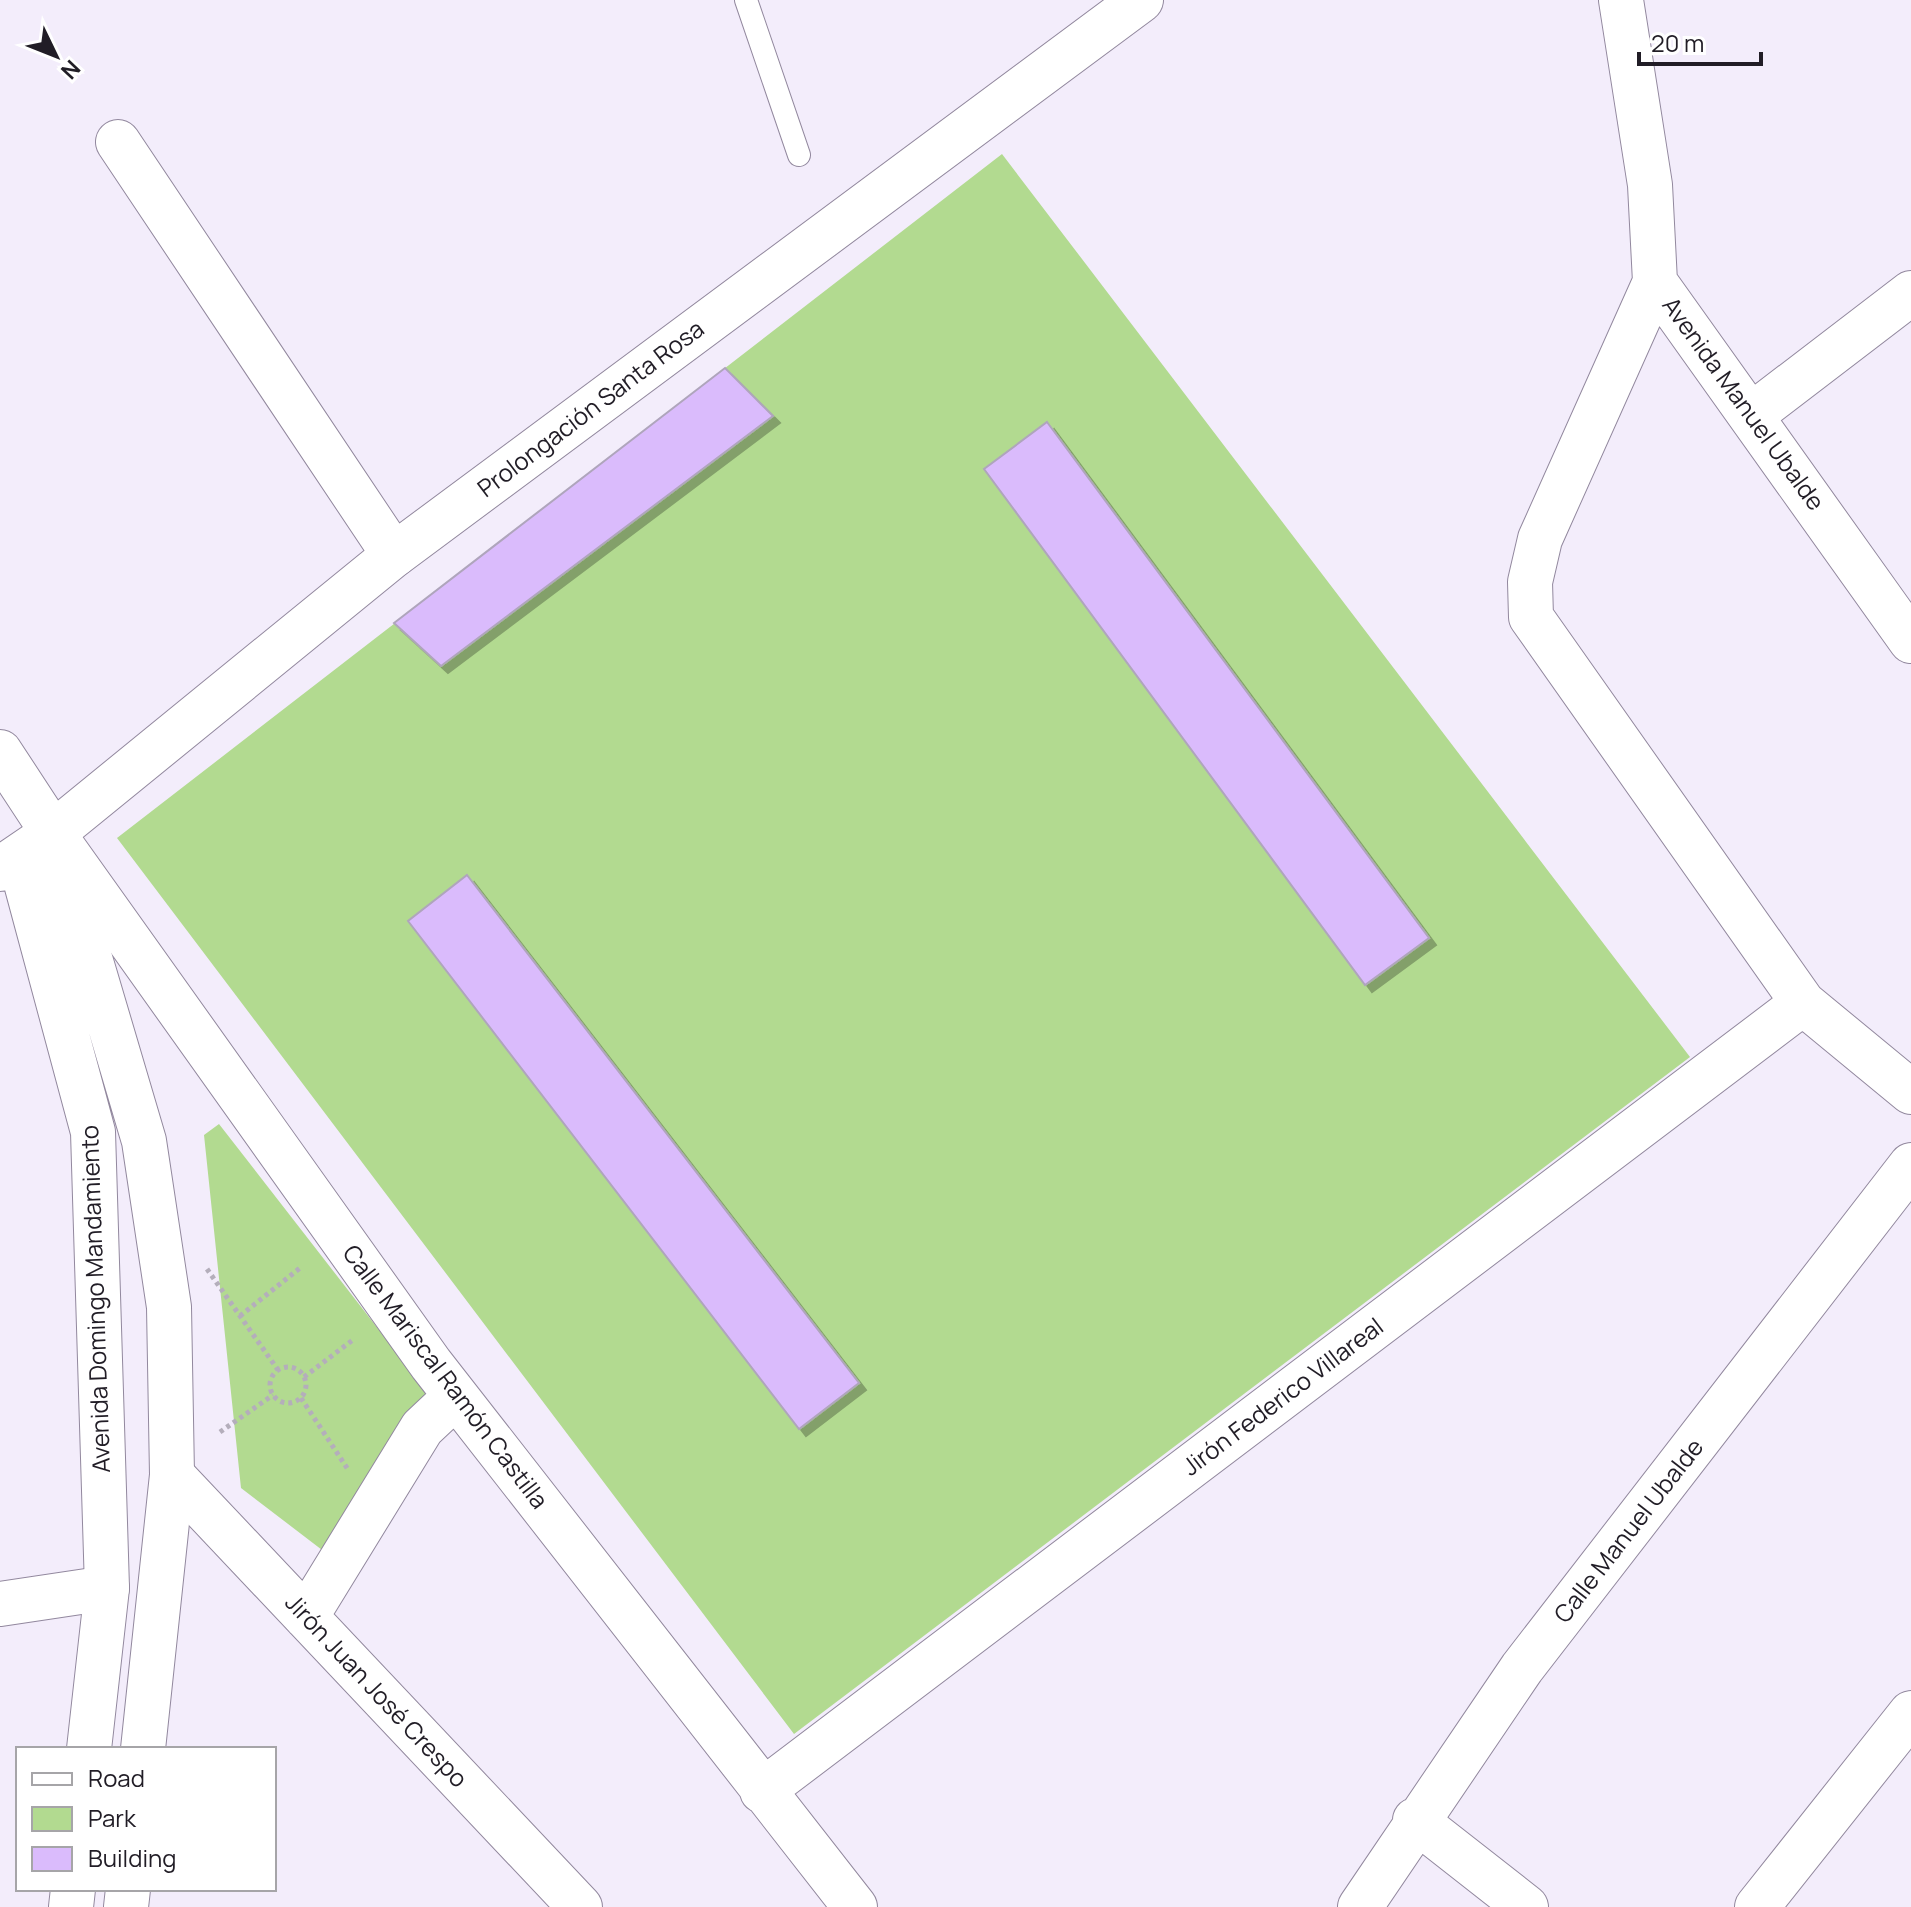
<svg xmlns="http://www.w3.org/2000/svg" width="1911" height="1907" font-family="Manrope,sans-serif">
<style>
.green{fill:#b2da90}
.building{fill:#dabbfc;stroke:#afa5bc;stroke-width:2;filter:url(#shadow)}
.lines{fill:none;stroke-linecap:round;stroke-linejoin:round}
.lane-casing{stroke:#92889e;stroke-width:24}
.street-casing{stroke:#92889e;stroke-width:46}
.secondary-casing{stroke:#92889e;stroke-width:46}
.path{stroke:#b4aebb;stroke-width:5;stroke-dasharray:4 4;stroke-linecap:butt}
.lane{stroke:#fff;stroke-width:22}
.street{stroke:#fff;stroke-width:44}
.secondary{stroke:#fff;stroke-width:44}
.labels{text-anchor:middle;stroke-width:8;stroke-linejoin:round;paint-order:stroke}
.street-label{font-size:24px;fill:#211d26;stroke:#fff}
</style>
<defs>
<filter id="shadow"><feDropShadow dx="7" dy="7" stdDeviation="0" flood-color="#0004"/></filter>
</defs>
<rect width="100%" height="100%" fill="#f3edfb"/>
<path class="green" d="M1002,154L1690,1057L794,1734L117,838Z
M219,1124L435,1402L326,1553L241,1488L204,1135Z"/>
<path class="building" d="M725,368L773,416L441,666L394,623Z
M1047,422L1429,938L1365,985L984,469Z
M467,875L859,1383L799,1429L408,921Z"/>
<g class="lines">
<defs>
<path id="lane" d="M746,0L799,155"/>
<path id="street" d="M1621,0L1650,185L1655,282L1911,641
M118,142L394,555
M1655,282L1540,539L1530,582L1531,617L1803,1003L1911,1092
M1753,414L1911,293
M57,839L431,1364L855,1907
M172,1475L580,1907
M0,1604L107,1588
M306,1617L422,1428L456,1396
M762,1791L1803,1003
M1415,1820L1526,1907
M1360,1907L1522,1668L1911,1165
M1757,1907L1911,1713"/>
<path id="secondary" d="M0,752L53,833L144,1141L169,1307L172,1475L143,1749
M19,857L93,1132L107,1588L89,1749
M0,869L53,833L394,555L1141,0
M71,1907L73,1889
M126,1907L128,1889"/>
</defs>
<use href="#lane" class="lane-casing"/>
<use href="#street" class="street-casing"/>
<use href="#secondary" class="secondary-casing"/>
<path class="path" d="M207,1269L278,1370
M240,1316L300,1268
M270 1385a18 18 0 1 1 36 0a18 18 0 1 1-36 0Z
M304,1377L354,1339
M301,1398L349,1471
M220,1432L273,1395"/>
<use href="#lane" class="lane"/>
<use href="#street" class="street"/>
<use href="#secondary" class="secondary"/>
</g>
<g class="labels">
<g class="street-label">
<text transform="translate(1743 404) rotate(54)" y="8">Avenida Manuel Ubalde</text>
<text transform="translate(591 409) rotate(-37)" y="8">Prolongación Santa Rosa</text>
<text transform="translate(96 1299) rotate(-92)" y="8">Avenida Domingo Mandamiento</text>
<text transform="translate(445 1377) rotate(53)" y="8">Calle Mariscal Ramón Castilla</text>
<text transform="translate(1283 1397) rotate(-37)" y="8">Jirón Federico Villareal</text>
<text transform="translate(1629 1531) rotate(-52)" y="8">Calle Manuel Ubalde</text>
<text transform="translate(376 1691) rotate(47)" y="8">Jirón Juan José Crespo</text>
</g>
</g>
<rect x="16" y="1747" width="260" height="144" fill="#ffffff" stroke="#a6a5a8" stroke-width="2"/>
<rect x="32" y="1773" width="40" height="12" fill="#ffffff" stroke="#a6a5a8" stroke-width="2"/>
<text x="88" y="1787" font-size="24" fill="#211d26">Road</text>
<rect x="32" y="1807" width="40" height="24" fill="#b2da90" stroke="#a6a5a8" stroke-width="2"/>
<text x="88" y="1827" font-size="24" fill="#211d26">Park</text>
<rect x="32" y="1847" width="40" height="24" fill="#dabbfc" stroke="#a6a5a8" stroke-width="2"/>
<text x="88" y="1867" font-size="24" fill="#211d26">Building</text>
<g transform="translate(56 56) rotate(133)" stroke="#ffffff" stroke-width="6" paint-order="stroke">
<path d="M0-6L14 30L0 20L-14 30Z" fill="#211d26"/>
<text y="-12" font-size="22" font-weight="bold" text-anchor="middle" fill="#211d26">N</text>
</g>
<path d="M1639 52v12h122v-12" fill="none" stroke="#211d26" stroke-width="4"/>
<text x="1651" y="52" font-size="24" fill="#211d26" stroke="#ffffff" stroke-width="6" paint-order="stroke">20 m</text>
</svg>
